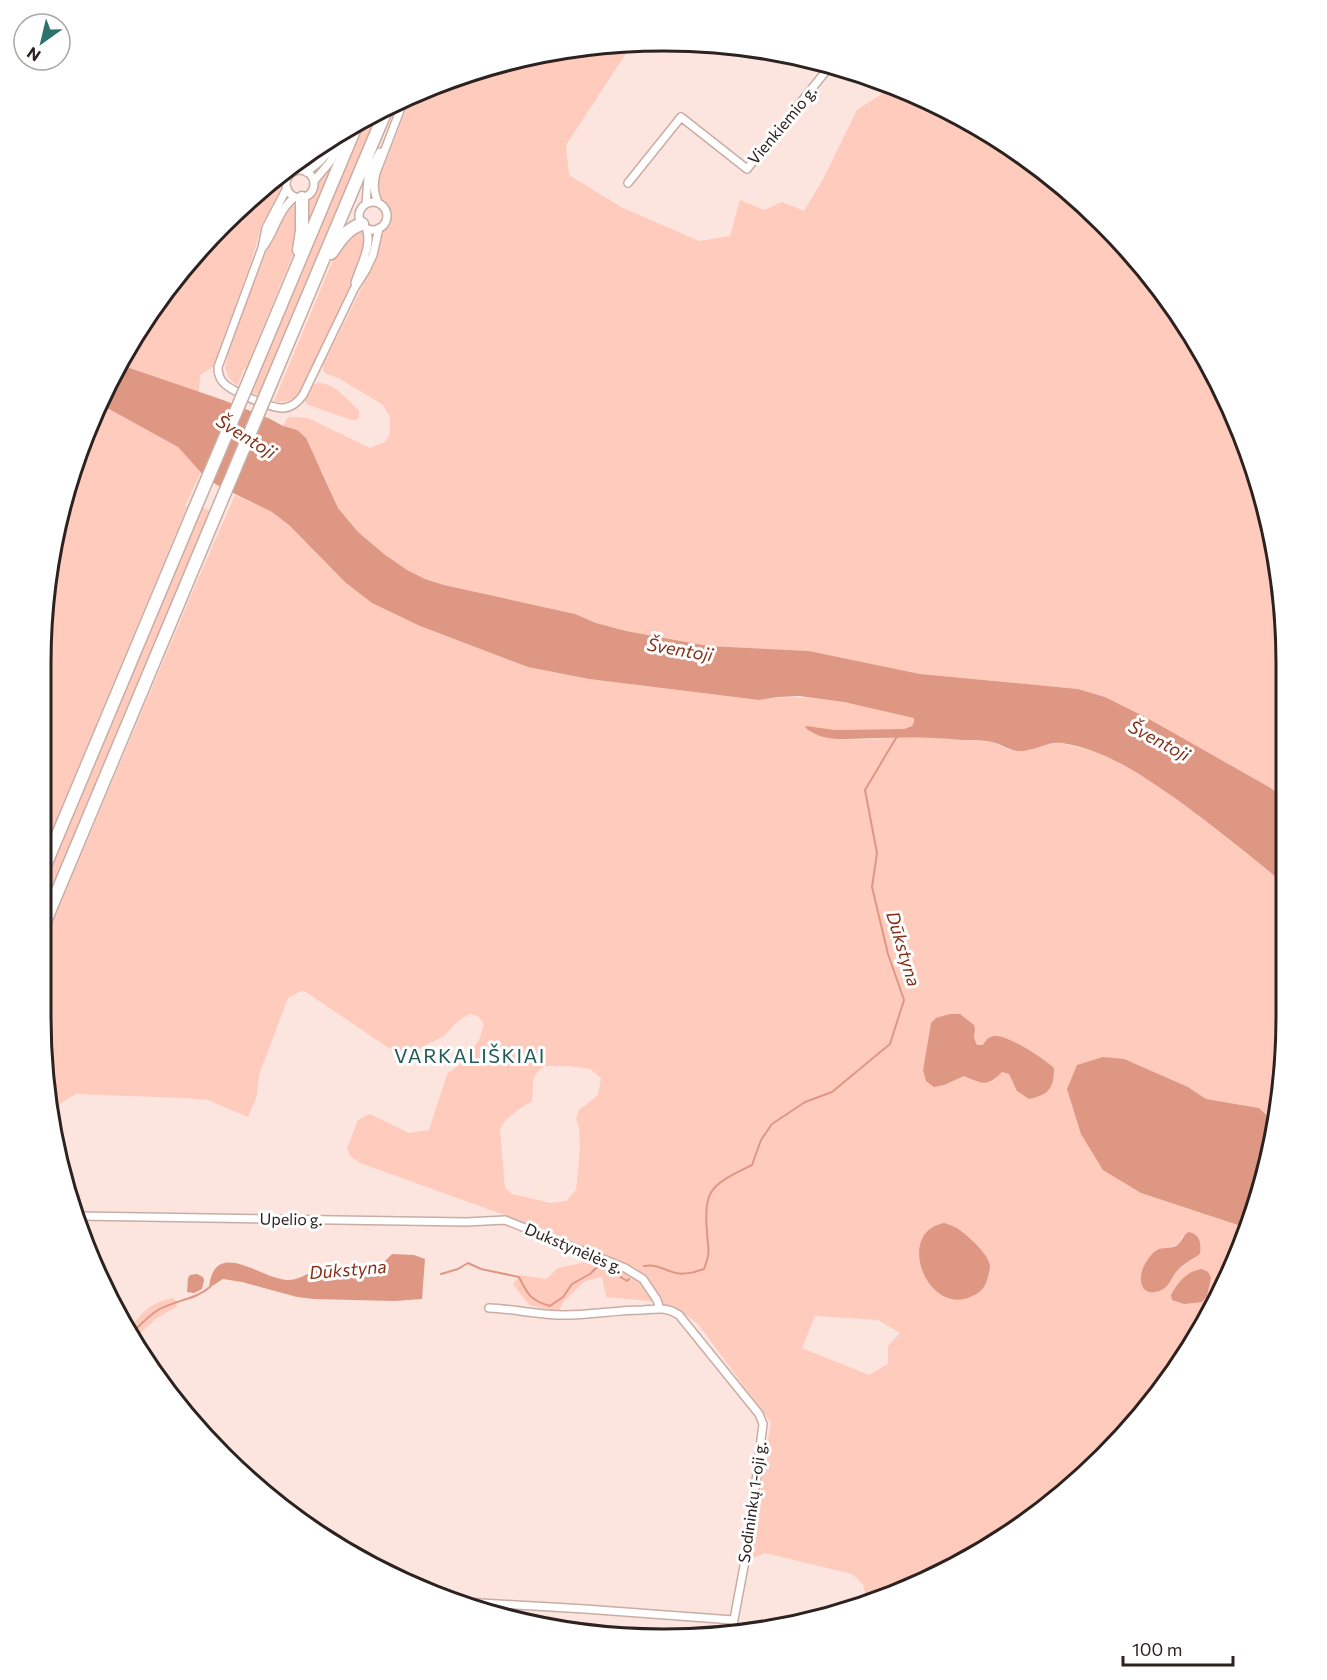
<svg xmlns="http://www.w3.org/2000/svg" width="1327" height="1680" font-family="Commissioner,sans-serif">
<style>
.green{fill:#ffcbbd;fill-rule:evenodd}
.water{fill:#de9783}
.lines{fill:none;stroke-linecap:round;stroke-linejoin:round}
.stream{stroke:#de9783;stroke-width:2}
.minor-casing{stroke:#c9ada5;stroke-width:10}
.motorway-casing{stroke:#c9ada5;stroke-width:15}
.minor{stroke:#fff;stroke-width:7}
.motorway{stroke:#fff;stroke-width:12}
.motorway-bridge-casing{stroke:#c9ada5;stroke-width:15;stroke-linecap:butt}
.motorway-bridge{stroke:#fff;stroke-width:12}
.labels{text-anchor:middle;stroke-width:6;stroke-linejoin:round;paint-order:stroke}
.street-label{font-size:16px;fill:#2c221f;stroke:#fff}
.water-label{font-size:18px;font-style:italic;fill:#832f18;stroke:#fff}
.quarter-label{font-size:20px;letter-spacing:1.5px;fill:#225b55;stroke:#fff}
.rim{fill:none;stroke:#2c221f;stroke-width:3}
</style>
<rect width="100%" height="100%" fill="#fde5df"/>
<path class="green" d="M635,44L629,49L566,145L569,175L621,207L699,241L730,236L740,200L764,210L782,202L804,211L823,179L857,110L883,93L950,121L954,114L1043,169L1132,253L1203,352L1265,502L1285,622L1286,799L1269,787L1149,719L1105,697L1078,689L920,674L809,651L708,646L626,631L596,623L575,614L444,585L425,579L407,570L384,554L358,532L338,508L322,471L283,426L288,417L308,418L370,448L385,442L390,433V417L383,405L340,379L325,373L323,370V365L369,273L375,258L380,235L390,223L391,218L386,204L379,196L378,182L411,97L464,73L583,46Z
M381,111L265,382H264L259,395L252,393L257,380L256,379L366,118Z
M331,139L321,158L307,168H298L292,169L284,179L283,189L262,224L251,262L213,367L200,375L199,392L118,364L124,352L195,253L253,195Z
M330,170L331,172L307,224L306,201C319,191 315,178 330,170Z
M294,205L299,209L294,252L246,369H244L237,386L229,378L225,368L229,347L266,252L284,215L290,206Z
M362,230L365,234V240L349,288L303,386C296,399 288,404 274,401L335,255L350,235Z
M317,383C334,382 346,399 359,410V418L356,420H351L306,404L305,400L312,386Z
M99,407L109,409L178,447L201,472L185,506L187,507L41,856L42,623L74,463Z
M235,495L272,512L289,525L346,583L372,603L420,626L528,667L589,679L758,700C811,692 863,704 914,718L915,722L912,726L904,729L835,730L805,727L822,736L841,740L926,737L992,742L1010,750H1029L1047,744L1060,743L1093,751L1116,761L1146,778L1194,812L1286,885V1017L1276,1124L1259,1108L1206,1099L1188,1087L1141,1193L1247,1228L1239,1255L1181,1363L1075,1485L975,1556L867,1601L863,1584L852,1574L765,1553L751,1559L747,1566L762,1469L771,1423L698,1324L678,1309L649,1301L606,1297L602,1277L585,1281L562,1303L559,1312L529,1305L513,1284L520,1275L546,1279L558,1268L581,1263L586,1256L583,1246L543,1229L360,1163L350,1156L347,1148L358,1120L370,1114L409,1133L429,1130L447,1074L463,1062L479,1040L484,1024L478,1016L469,1014L457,1022L444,1036L402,1057L303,990L288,998L259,1075L257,1095L248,1117L208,1100L184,1098L76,1094L61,1103L54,1118L41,1017V950L195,586ZM931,1023L975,1029L974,1038L977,1045H983L986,1040L1029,1099L1012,1081L1009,1074L1002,1072L994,1081L976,1082L964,1076L926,1081L923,1070ZM544,1066H569L590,1069L601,1078L598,1095L579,1110L576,1119L579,1128L580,1148L576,1190L566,1201L551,1203L512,1194L505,1188L500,1129C507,1115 520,1109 532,1101C535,1083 528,1079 544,1066ZM1183,1236L1200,1254L1178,1270L1172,1279L1156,1250C1169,1248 1177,1248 1183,1236ZM815,1316L878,1320L900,1333L888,1346V1364L869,1375L802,1348Z
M203,508L211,511L207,518L209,519L41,917V891L200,511Z
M172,1298L178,1302L176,1307L157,1318L133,1340L126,1331L129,1330C143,1311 149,1304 172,1298Z"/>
<path class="water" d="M118,364L223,400L270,419L283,426L297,430L306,438L338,508L358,532L384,554L407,570L425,579L444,585L575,614L596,623L626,631L708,646L809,651L920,674L1078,689L1105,697L1149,719L1269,787L1286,799V885C1251,857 1216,828 1179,801C1143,776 1107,750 1062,743C1047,741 1033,752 1018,751C1009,750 1001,744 992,742C982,740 971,740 961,740C923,736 885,738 847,739C834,740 814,737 805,727L806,726L835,730L904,729L912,726L914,722V718L844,702L799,696L778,697L759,700L589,679L528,667L420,626L372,603L346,583L289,525L272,512L217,485L206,478L178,447L109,409L99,407Z
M950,1014H960L974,1025L975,1029L974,1038L977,1045H983C986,1040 988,1037 994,1036C1007,1034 1044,1059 1054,1068C1054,1088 1049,1095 1029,1099L1017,1091L1009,1074L1002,1072C988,1087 982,1084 964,1076L944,1085L934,1087L926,1081L923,1070L931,1023L936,1018Z
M1103,1057L1124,1059L1188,1087L1206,1099L1259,1108L1276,1124L1275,1138L1247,1228L1141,1193L1103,1170L1081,1134L1067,1089L1077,1065Z
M944,1223C949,1225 953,1226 957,1228C967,1235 989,1254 990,1266C990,1270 988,1276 987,1280C984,1290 978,1294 968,1298C925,1312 896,1232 944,1223Z
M1188,1232C1201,1234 1201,1244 1200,1254C1193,1259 1183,1264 1177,1271C1171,1278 1169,1288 1159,1291C1140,1298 1137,1277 1145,1264C1147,1260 1153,1252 1157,1250C1162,1247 1170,1249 1176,1246C1181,1243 1183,1236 1188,1232Z
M392,1254L414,1255L425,1259L422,1299L394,1301L314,1299L297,1297L242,1282L223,1279L209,1288C214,1236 262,1280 288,1280C299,1280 305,1274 315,1271C334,1264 356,1279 374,1269C381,1265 387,1259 392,1254Z
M1202,1269L1208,1272L1211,1278L1207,1296L1202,1302L1184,1304L1172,1300L1171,1295C1178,1282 1187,1271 1202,1269Z
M197,1274L203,1277L204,1280L202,1289L194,1293L187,1292L188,1278L190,1275Z"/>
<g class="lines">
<path class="stream" d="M644,1266C660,1264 662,1270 676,1273C686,1275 695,1272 704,1269C711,1250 708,1251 707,1232C706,1221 705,1200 712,1191C719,1180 740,1171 752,1165L761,1140L772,1124L805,1102L832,1092L890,1044L904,1000L888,954L872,887L877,853L865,790L896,738L899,736
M441,1274L458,1269L468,1263L481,1269L519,1277C528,1295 530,1300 550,1306L563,1297L572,1284L590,1274L597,1267L611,1271L627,1281L629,1279
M130,1335C139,1326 147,1317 158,1310C175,1300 195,1300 210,1287"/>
<defs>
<path id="minor" d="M286 184a14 14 0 1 1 28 0a14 14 0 1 1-28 0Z
M306,172C321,163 330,152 338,136
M314,181L330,162L336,151L344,130
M628,183L681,117L747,169L826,71L834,65
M287,188L266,228L262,248L218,367C218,373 219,377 222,381C229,391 272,409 284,408C293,407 298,402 303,395L354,289L366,270L373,255L379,228
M359 216a14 14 0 1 1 28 0a14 14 0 1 1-28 0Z
M378,203C374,192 373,185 376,173L404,100
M366,204L368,177L372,166L380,152
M264,246C275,230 279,209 295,197
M355,283C360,266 373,245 366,228
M78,1216L466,1222L505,1220L625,1268L643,1279L657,1300L660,1309
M489,1308C514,1309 539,1315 564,1315C591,1315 617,1310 643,1310C658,1309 667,1307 679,1315L759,1414L763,1424L748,1545L732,1630
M464,1602L585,1609L733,1620"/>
<path id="motorway" d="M299,250L302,231V198
M331,253C339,242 347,228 362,224
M251,376L358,121
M271,383L387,108
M41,875L195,508
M41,931L215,516"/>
</defs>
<use href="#minor" class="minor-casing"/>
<use href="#motorway" class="motorway-casing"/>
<use href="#minor" class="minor"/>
<use href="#motorway" class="motorway"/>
<defs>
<path id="motorway-bridge" d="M195,508L251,376
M215,516L271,383"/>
</defs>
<use href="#motorway-bridge" class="motorway-bridge-casing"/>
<use href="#motorway-bridge" class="motorway-bridge"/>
</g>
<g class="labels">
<g class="street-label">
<text transform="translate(782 125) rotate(-50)" y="6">Vienkiemio g.</text>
<text transform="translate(291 1219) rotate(1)" y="6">Upelio g.</text>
<text transform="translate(574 1248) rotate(23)" y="6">Dukstynėlės g.</text>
<text transform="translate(752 1502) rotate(-82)" y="6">Sodininkų 1-oji g.</text>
</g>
<g class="water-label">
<text transform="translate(246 437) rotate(32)" y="6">Šventoji</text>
<text transform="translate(680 650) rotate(10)" y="6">Šventoji</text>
<text transform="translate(1159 741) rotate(28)" y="6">Šventoji</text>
<text transform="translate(903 949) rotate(73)" y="6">Dūkstyna</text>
<text transform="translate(348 1270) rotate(-5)" y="6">Dūkstyna</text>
</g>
<g class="quarter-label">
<text x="470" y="1063">VARKALIŠKIAI</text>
</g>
</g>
<path d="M0 0H1327V1680H0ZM663 51H664A612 612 0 0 1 1276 663V1017A612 612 0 0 1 664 1629H663A612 612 0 0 1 51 1017V663A612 612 0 0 1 663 51Z" fill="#fff" fill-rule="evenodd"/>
<path class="rim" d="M663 51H664A612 612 0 0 1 1276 663V1017A612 612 0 0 1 664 1629H663A612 612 0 0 1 51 1017V663A612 612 0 0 1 663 51Z"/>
<g transform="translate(42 42) rotate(214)"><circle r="28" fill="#ffffff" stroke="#aba7a5" stroke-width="1.5"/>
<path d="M0-4.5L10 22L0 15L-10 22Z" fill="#2b736c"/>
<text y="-9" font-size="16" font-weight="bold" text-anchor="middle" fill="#2c221f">N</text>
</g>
<path d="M1123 1656v9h110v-9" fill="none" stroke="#2c221f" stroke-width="3"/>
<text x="1132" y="1656" font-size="18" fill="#2c221f" stroke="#ffffff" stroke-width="4.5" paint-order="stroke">100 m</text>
</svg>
